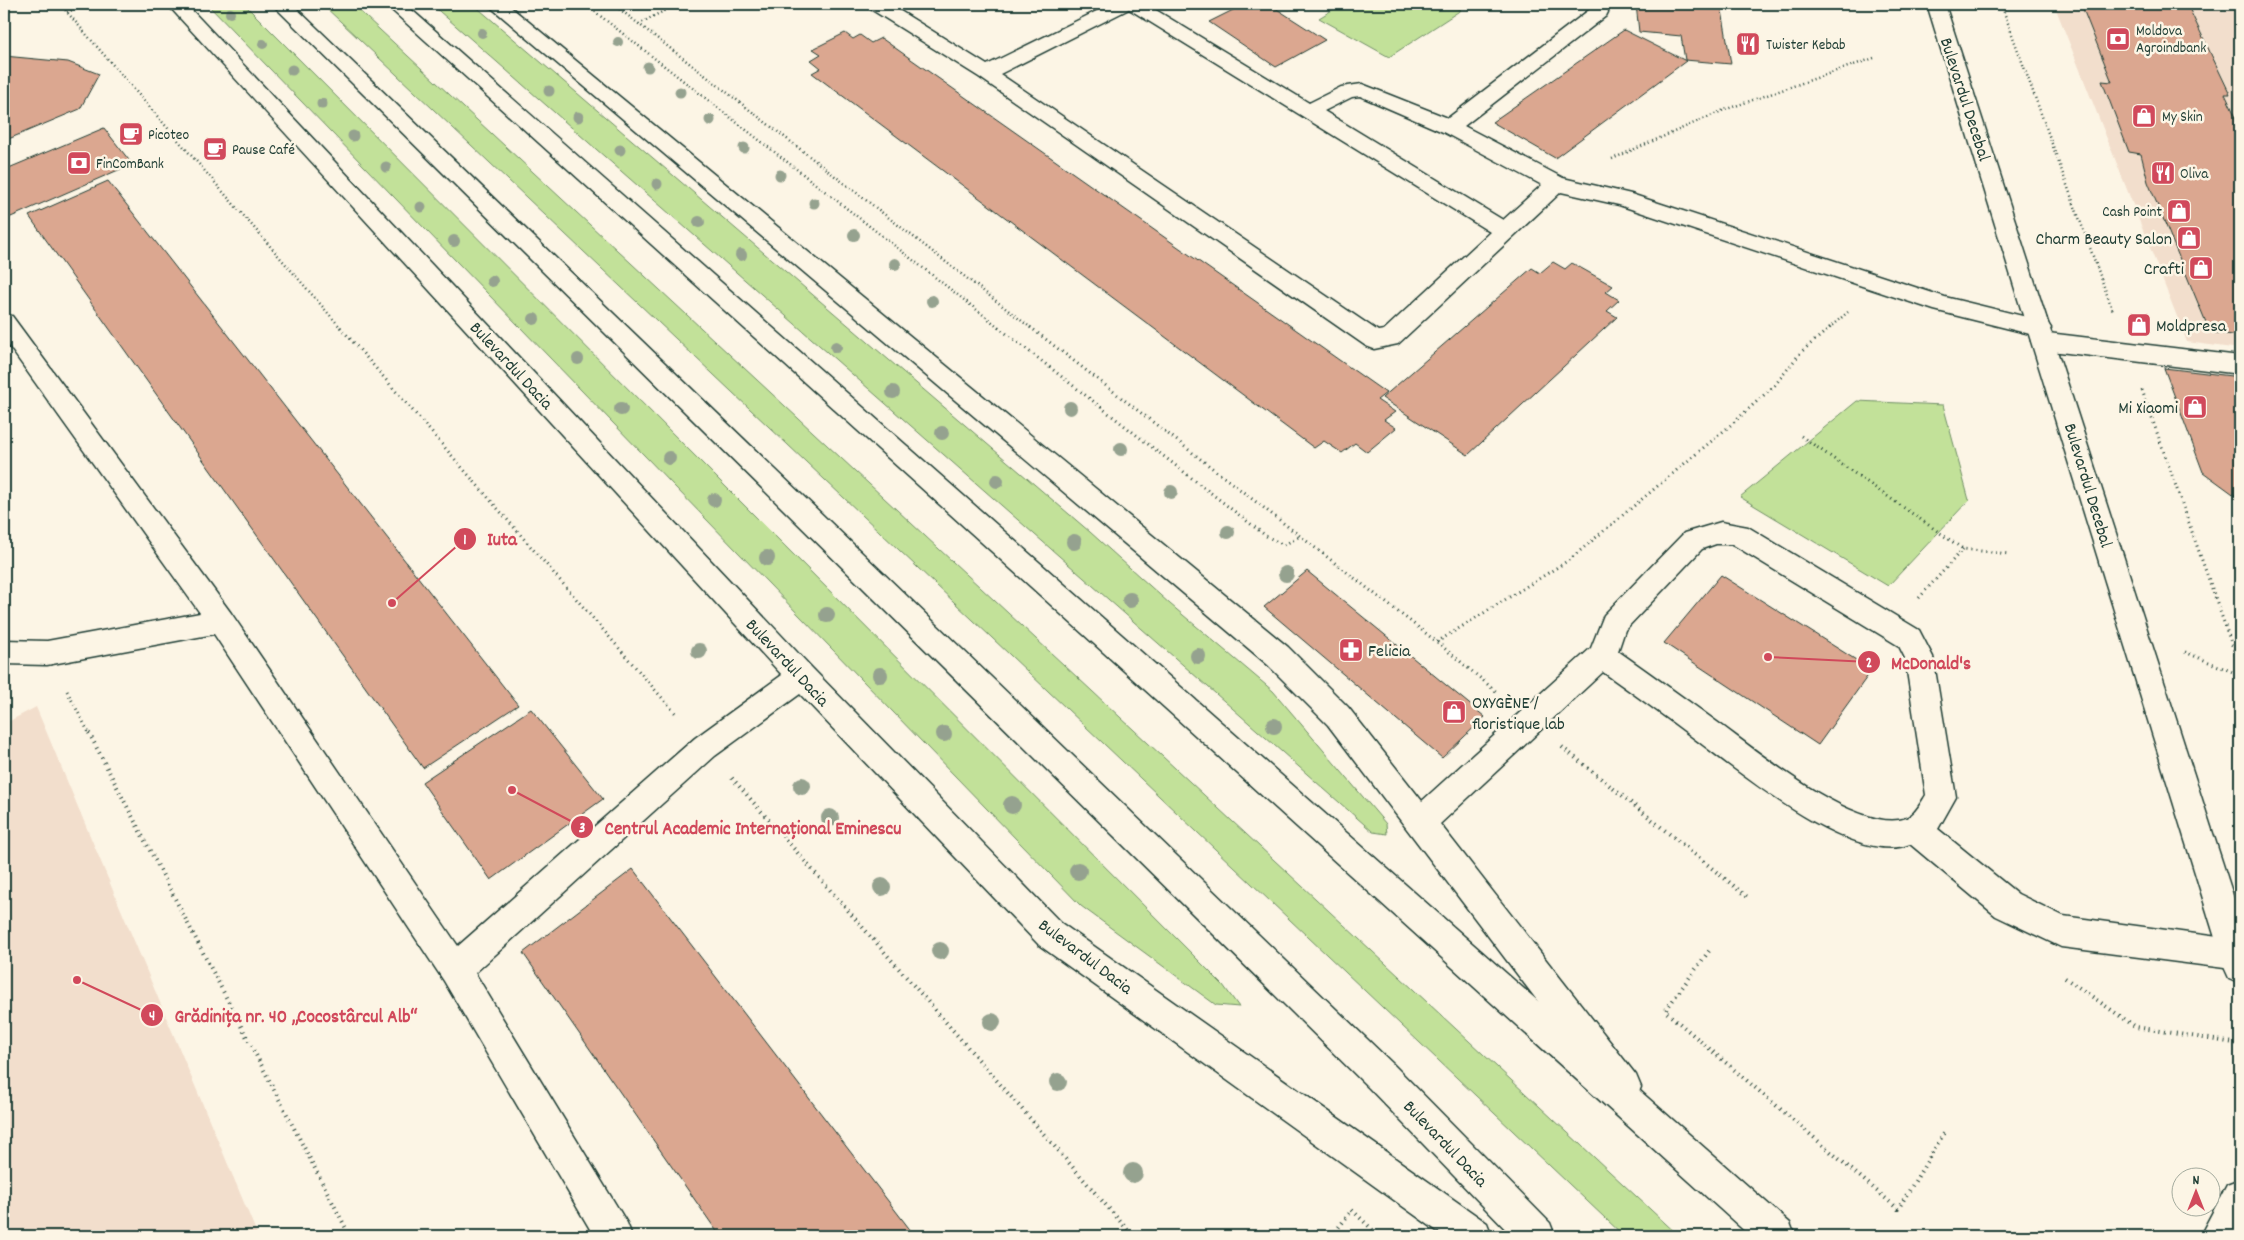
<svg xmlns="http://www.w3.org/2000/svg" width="2244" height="1240" font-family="Dekko,sans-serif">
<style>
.built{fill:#f2decc}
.green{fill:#c2e199;stroke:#708f66}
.building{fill:#dba790;stroke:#1f3d34}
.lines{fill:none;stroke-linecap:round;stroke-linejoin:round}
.minor-casing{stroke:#1f3d34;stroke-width:3}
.major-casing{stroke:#1f3d34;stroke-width:3}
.highway-casing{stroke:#1f3d34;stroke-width:3}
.path-far2{stroke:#1f3d34;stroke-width:2.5;stroke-dasharray:1 3;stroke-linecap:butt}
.path-far1{stroke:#1f3d34;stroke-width:3;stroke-dasharray:1 4;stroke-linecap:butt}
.path{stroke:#1f3d34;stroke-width:4;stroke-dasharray:1 4.5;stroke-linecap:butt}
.minor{fill:#fcf5e5;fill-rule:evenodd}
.major{fill:#fcf5e5;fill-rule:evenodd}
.highway{fill:#fcf5e5;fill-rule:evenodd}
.tree{fill:#95a28f}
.labels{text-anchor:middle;stroke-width:5;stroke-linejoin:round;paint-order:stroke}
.far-poi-label{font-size:15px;fill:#1f3d34;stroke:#fcf5e5;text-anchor:start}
.street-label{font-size:18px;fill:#1f3d34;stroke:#fcf5e5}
.poi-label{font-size:18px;fill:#1f3d34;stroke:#fcf5e5;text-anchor:end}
.leader{fill:none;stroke:#d1495b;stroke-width:2}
.callout-dot{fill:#d1495b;stroke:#fcf5e5;stroke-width:2}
.mark-label{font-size:15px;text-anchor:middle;font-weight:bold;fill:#fff}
.callout-label{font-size:19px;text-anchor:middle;font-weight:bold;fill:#d1495b;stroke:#fcf5e5;stroke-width:5;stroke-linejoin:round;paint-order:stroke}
</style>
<rect width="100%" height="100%" fill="#fcf5e5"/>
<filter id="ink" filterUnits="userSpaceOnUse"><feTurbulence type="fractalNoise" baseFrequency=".02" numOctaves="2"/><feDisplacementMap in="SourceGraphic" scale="10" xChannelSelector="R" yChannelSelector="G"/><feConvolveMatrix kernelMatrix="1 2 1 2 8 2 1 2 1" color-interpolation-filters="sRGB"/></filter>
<g filter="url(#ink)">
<path class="built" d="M2054,4H2240V349L2187,342Z
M36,707L258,1236H4V724Z"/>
<path class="green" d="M207,4H244L1223,985L1239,1007L1216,1005L1081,906Z
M322,4H352L1679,1236H1624Z
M431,4H473L1090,532L1170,604L1273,691L1386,824L1387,834L1373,832Z
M1342,4H1449L1461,10L1389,57L1319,18Z
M1857,401L1943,405L1969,500L1888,586L1740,497Z"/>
<path class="building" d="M1245,4H1269L1325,40L1276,67L1209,22Z
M1636,4H1721L1731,64L1685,60L1681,36L1639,32Z
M2081,4H2187L2230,94H2225L2240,126V336L2210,332L2148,182L2141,154L2129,152L2102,81L2112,82Z
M1624,30L1686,61L1555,158L1492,122Z
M845,33L853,39L860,35L871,43L881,38L1386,393L1377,400L1395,412L1384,420L1396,428L1367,452L1355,443L1342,453L1324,441L1314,448L812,73L821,68L811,60L821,54L813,49Z
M4,56L68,62L99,74L80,109L6,140L4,137Z
M104,128L132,164L4,220V170Z
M108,181L518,705L423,768L29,216Z
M1553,262L1565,269L1572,263L1613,286L1606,292L1619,300L1607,311L1617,317L1468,455L1382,398L1532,268L1540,273Z
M2164,368L2240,377V499L2203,472Z
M1307,571L1485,717L1442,758L1264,607Z
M1721,575L1872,670L1818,745L1664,643Z
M531,709L603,799L491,880L422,782Z
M633,869L915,1236H720L523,953Z"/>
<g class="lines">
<defs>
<path id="minor" d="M167,4H186L812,668L1061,923L1487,1223L1492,1236H1444L1039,945L800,694L715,756L475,973L627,1223L632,1236H594L444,981L214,634L47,665L4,664V640L47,641L200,613L4,339V314L12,316L231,613L458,946L695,738L782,675Z
M487,4H507L1288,647L1348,707L1422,801L1591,648L1604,615L1684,533L1721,522L1748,527L1919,630L1933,657L1956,797L1938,829L2018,894L2063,916L2240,940V970L2061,947L1996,916L1910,844C1853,867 1740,772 1695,739C1665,716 1634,694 1603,672L1440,824L1636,1075L1641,1087L1636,1099L1624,1104L1612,1099L1328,725L1268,665ZM1716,544H1732L1899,646L1905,658L1926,795C1919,806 1914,818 1899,820C1849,827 1757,751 1717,722C1684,698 1651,674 1618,651L1625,630L1702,549Z
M867,4H889L987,65L1111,4H1146L1309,103L1341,87L1362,84L1448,118L1589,10V4H1607L1608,12L1606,16L1464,126L1563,178L1631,194L1945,297L2047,322L2051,328L2048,333L2240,356V374L2043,350L2035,347L2031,341L2034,335L1934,310L1619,205L1561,192L1398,344L1374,349L1366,346L979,77L869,8ZM1129,9L1490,232L1384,330L1378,331L1000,74ZM1360,96L1443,132L1542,185L1503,220L1324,111L1352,97Z"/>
<path id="major" d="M1927,4H1945L2240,917V983L2229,978L2224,967Z"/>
<path id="highway" d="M272,4H292L1393,1064L1550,1223L1555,1236H1512L1369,1088Z
M385,4H405L1790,1223L1795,1236H1750Z
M2240,1180V1232L2238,1236H2200L2227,1185Z"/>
</defs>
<use href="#minor" class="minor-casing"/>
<use href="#major" class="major-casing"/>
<use href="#highway" class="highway-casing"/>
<path class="path-far2" d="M60,4L341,328
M585,4L1000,328
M613,4L1031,328
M2001,4L2113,311
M67,12L89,4
M639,24L677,4
M1612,159L1724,110L1874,58
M1829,328L1848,312"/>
<path class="path-far1" d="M340,327L677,715
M998,327L1266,536L1284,545L1300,536
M1030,327L1437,642L1498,693
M2142,390L2240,668
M1801,436L1963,549L2009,554
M1919,598L1963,549
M1437,642L1569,560L1732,424L1775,385L1801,352L1831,327
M2185,652L2240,675
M67,691L90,735"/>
<path class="path" d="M89,733L350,1236
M1562,747L1750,899
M732,778L1133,1236
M1709,951L1665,1011L1898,1209L1946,1130
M2065,978L2136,1027L2240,1044
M1332,1236L1352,1210L1379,1236"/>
<use href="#minor" class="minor"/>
<use href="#major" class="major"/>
<use href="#highway" class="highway"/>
</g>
<g class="tree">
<circle cx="230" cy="13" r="5"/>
<circle cx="482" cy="33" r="5"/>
<circle cx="618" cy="42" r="5"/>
<circle cx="263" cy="44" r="5"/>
<circle cx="648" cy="67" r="5.5"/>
<circle cx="292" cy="70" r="5.5"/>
<circle cx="549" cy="91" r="5.5"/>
<circle cx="680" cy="92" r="5.5"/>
<circle cx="322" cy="104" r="5.5"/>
<circle cx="578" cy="117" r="5.5"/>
<circle cx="710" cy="120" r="5.5"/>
<circle cx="353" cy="136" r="5.5"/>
<circle cx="744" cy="148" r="5.5"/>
<circle cx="620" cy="150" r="5.5"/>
<circle cx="386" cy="167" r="5.5"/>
<circle cx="780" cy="175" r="5.5"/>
<circle cx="657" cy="184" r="5.5"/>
<circle cx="814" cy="203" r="5.5"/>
<circle cx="421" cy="207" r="5.5"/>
<circle cx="699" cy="222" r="6"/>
<circle cx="854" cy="235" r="6"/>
<circle cx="454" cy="241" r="6"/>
<circle cx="741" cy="255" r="6"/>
<circle cx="895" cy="264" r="6"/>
<circle cx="492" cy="281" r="6"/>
<circle cx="932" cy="301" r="6"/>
<circle cx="534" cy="319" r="6"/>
<circle cx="836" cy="347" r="6"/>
<circle cx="578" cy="359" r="6"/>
<circle cx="893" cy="392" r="7"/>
<circle cx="1070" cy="408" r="7"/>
<circle cx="621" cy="409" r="7"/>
<circle cx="942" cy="433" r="7"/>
<circle cx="1121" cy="449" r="7"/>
<circle cx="669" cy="458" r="7"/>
<circle cx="997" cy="481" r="7"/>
<circle cx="1171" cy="492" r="7"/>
<circle cx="714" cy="500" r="7"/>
<circle cx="1228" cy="532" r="7"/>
<circle cx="1074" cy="542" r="8"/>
<circle cx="767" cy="558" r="8"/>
<circle cx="1286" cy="574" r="8"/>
<circle cx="1130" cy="600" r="8"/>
<circle cx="827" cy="615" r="8"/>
<circle cx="699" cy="651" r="8"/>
<circle cx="1198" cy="656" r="8"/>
<circle cx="880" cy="675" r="8"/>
<circle cx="1274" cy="726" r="8"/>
<circle cx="944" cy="734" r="8"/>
<circle cx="802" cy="786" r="9"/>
<circle cx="1012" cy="805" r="9"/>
<circle cx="830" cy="818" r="9"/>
<circle cx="1078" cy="871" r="9"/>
<circle cx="882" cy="887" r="9"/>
<circle cx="940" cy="951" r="9"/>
<circle cx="992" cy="1022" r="9"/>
<circle cx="1058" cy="1082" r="9"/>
<circle cx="1133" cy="1173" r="10"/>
</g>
</g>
<defs>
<symbol id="bank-square" viewBox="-11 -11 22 22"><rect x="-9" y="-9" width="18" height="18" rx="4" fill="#d1495b" stroke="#fcf5e5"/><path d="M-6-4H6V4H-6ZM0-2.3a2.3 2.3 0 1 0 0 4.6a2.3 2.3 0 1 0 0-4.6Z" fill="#fff"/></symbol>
<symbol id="restaurant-square" viewBox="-11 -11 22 22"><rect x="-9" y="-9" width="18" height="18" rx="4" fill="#d1495b" stroke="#fcf5e5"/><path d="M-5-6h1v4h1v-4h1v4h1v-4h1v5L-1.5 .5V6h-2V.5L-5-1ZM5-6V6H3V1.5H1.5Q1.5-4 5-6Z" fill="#fff"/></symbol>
<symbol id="shop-square" viewBox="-11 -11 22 22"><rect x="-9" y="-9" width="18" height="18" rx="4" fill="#d1495b" stroke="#fcf5e5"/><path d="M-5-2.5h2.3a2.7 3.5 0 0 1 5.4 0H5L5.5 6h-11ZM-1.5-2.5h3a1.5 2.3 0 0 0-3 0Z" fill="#fff"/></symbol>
<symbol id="cafe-square" viewBox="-11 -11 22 22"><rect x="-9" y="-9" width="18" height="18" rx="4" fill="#d1495b" stroke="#fcf5e5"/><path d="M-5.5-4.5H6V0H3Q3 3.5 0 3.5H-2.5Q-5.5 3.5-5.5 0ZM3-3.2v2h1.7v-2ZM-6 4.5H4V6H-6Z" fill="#fff"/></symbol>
<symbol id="pharmacy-square" viewBox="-11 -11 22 22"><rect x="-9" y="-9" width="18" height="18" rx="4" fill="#d1495b" stroke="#fcf5e5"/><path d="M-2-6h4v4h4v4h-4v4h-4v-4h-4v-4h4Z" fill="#fff"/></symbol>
</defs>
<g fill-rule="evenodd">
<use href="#bank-square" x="2104" y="25" width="28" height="28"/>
<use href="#restaurant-square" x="1734" y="30" width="28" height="28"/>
<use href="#shop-square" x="2130" y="102" width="28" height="28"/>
<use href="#cafe-square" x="117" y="120" width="28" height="28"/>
<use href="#cafe-square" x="201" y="135" width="28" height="28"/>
<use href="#bank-square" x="65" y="149" width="28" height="28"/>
<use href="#restaurant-square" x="2149" y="159" width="28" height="28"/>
<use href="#shop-square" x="2165" y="197" width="28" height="28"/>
<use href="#shop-square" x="2175" y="224" width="28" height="28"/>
<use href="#shop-square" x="2187" y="254" width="28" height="28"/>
<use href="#shop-square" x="2125" y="311" width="28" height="28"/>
<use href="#shop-square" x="2181" y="393" width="28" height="28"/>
<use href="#pharmacy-square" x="1337" y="636" width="28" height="28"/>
<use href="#shop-square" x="1440" y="698" width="28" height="28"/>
</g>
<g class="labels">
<g class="far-poi-label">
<text x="2136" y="35">Moldova<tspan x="2136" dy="17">Agroindbank</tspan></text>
<text x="1766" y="49">Twister Kebab</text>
<text x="2162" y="121">My Skin</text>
<text x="148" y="139">Picoteo</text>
<text x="232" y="154">Pause Café</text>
<text x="96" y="168">FinComBank</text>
<text x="2180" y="178">Oliva</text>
<text x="2162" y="216" text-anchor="end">Cash Point</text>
</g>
<g class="street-label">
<text transform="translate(1966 99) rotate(72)" y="6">Bulevardul Decebal</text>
<text transform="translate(512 365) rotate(47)" y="6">Bulevardul Dacia</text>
<text transform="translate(2089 485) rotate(73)" y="6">Bulevardul Decebal</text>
<text transform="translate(788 662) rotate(47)" y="6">Bulevardul Dacia</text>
<text transform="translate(1086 956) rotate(37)" y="6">Bulevardul Dacia</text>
<text transform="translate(1446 1143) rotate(46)" y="6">Bulevardul Dacia</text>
</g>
<g class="poi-label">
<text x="2172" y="244">Charm Beauty Salon</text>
<text x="2184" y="274">Crafti</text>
<text x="2156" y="331" text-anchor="start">Moldpresa</text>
<text x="2178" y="413">Mi Xiaomi</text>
<text x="1368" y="656" text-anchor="start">Felicia</text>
<text x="1472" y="708" text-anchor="start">OXYGÈNE /<tspan x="1472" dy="21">floristique lab</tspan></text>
</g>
</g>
<path class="leader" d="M392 603L465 539M1768 657L1869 662M512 790L582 827M77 980L152 1015"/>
<g class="callout-dot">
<circle cx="392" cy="603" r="5"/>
<circle cx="1768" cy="657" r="5"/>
<circle cx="512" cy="790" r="5"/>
<circle cx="77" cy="980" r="5"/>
<circle cx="465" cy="539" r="12"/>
<circle cx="1869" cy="662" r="12"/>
<circle cx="582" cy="827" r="12"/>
<circle cx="152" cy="1015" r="12"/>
</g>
<g class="mark-label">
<text x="465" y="544">1</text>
<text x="1869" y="667">2</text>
<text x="582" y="832">3</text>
<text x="152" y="1020">4</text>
</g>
<g class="callout-label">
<text x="502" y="545">Iuta</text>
<text x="1931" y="669">McDonald's</text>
<text x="753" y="834">Centrul Academic Internațional Eminescu</text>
<text x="296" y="1022">Grădinița nr. 40 „Cocostârcul Alb“</text>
</g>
<rect width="2244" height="1240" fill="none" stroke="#fcf5e5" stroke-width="20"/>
<rect x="10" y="10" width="2224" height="1220" fill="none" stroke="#1f3d34" stroke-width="2" filter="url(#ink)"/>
<g transform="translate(2196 1192)"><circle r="24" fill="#fcf5e5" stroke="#a4ab9e"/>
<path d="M0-4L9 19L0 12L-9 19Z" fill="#d1495b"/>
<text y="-8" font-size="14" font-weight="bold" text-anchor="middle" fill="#1f3d34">N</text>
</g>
</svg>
